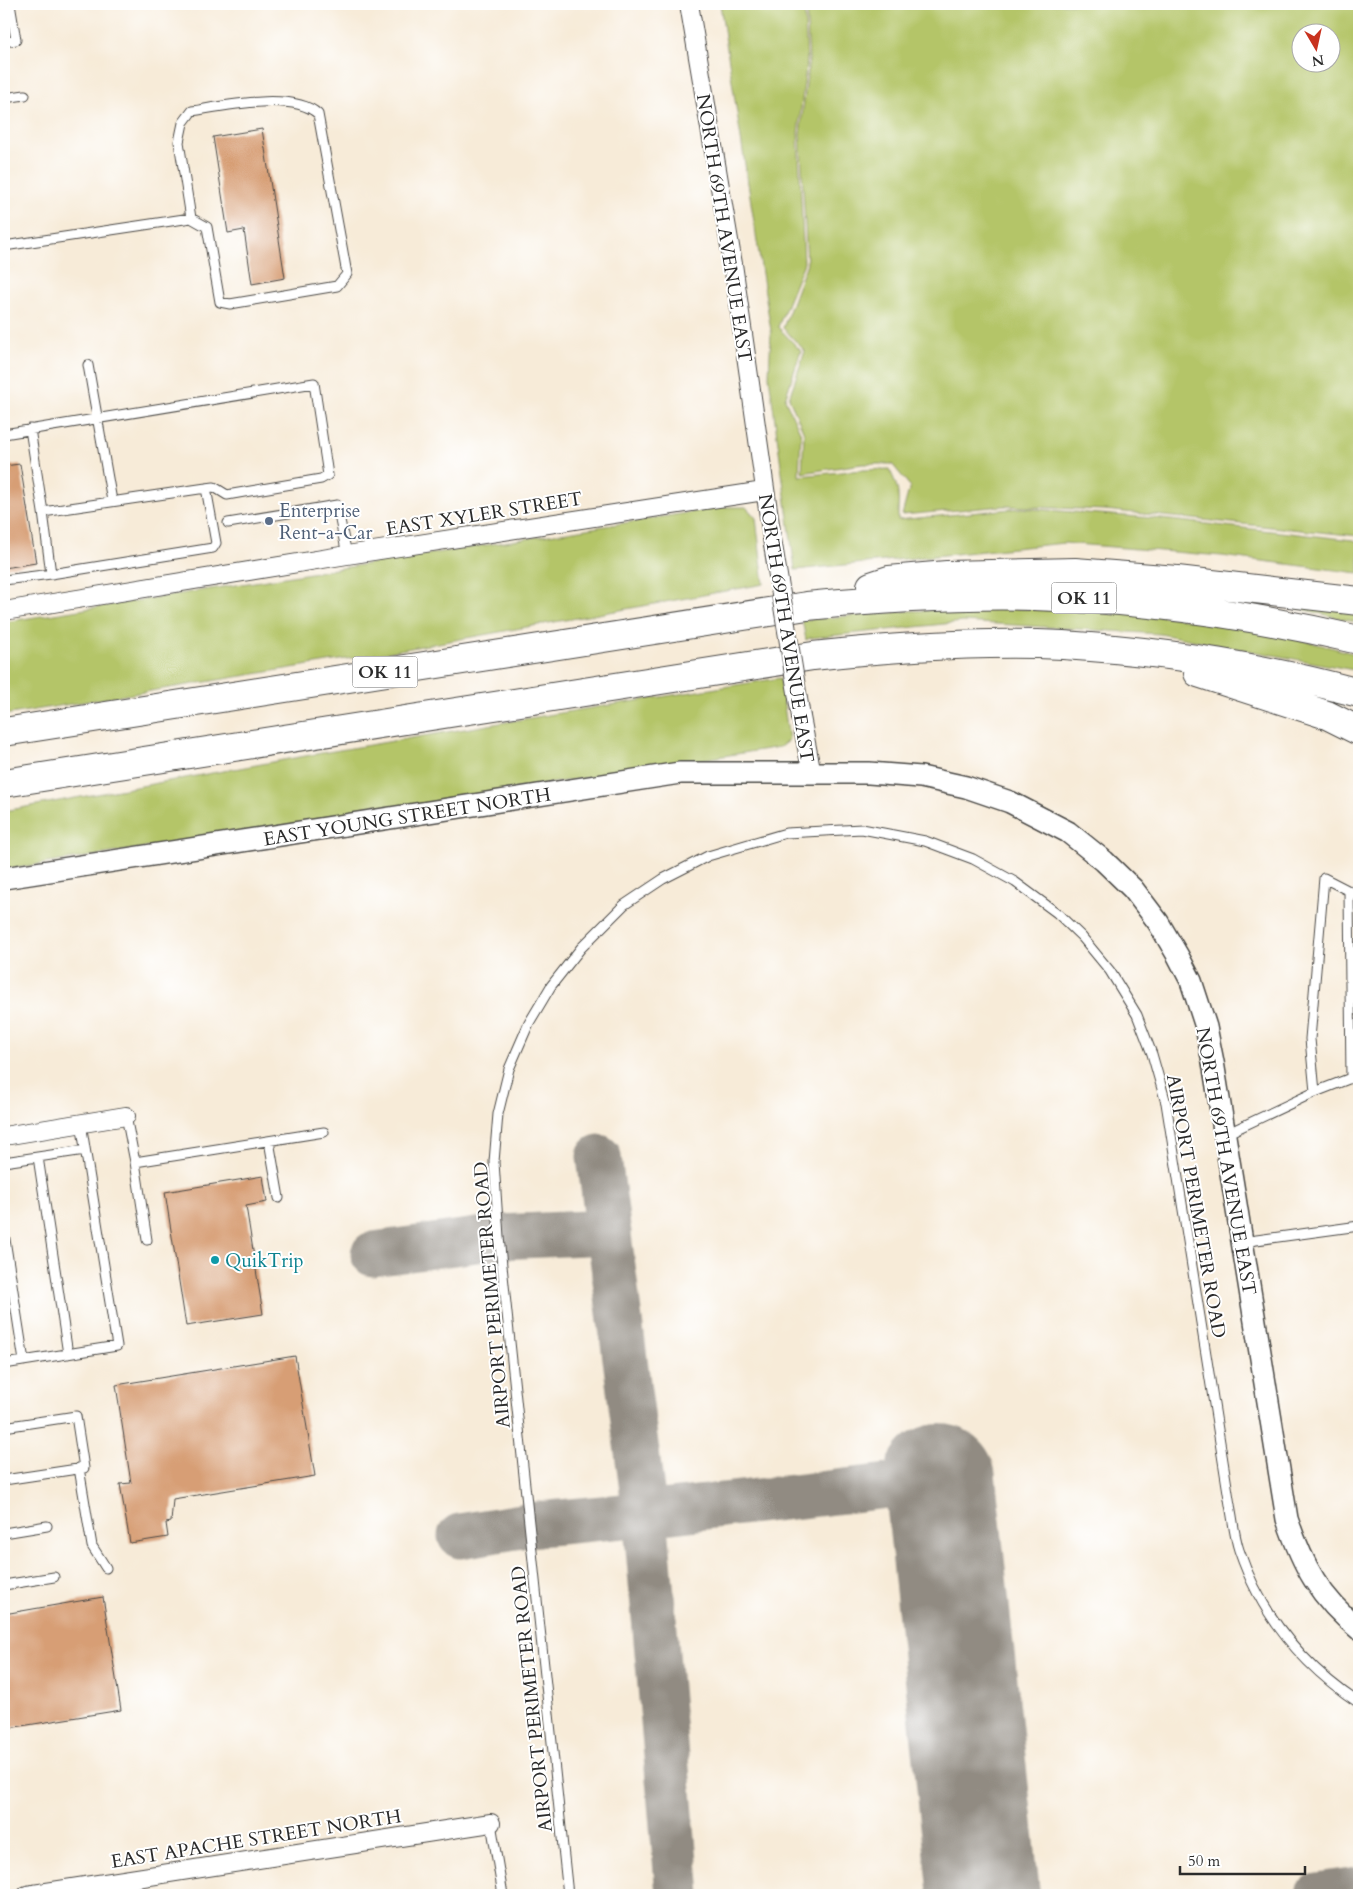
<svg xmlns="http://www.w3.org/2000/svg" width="1363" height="1899" font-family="Cardo,serif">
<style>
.green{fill:#b4c568;stroke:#70784a;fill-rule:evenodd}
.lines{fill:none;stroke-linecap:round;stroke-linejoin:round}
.taxiway{stroke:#918b82;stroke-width:45}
.runway{stroke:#918b82;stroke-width:112}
.building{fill:#d79e75}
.service-casing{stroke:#4a4845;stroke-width:11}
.minor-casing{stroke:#4a4845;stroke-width:20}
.tertiary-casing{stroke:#4a4845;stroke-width:24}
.motorway-casing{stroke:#4a4845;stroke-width:30}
.service{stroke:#fff;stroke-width:9}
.minor{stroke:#fff;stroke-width:18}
.tertiary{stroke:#fff;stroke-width:21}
.motorway{stroke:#fff;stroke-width:28}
.minor-bridge-casing{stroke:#4a4845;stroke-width:20;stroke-linecap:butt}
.minor-bridge{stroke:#fff;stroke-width:18}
.service-dot{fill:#5c6f8a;stroke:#fff;stroke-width:2}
.culture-dot{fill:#0f9aa8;stroke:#fff;stroke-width:2}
.labels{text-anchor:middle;stroke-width:4;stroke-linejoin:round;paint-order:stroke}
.shield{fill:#fff;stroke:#6b6b6b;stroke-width:1}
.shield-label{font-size:18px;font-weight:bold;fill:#2b2b2b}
.street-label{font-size:19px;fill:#2b2b2b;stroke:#fff}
.service-label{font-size:19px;fill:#4e5e75;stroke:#fff;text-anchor:start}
.culture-label{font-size:19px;fill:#0d838f;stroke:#fff;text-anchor:start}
</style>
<rect width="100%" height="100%" fill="#fff"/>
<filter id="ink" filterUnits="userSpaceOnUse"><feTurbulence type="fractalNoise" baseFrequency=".02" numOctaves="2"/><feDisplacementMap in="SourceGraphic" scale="10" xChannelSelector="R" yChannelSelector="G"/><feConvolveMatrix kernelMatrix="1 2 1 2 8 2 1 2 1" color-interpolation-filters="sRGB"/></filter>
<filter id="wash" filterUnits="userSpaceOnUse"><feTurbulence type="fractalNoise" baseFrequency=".0096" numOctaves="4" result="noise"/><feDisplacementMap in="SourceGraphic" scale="20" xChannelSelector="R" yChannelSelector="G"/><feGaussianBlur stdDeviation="1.12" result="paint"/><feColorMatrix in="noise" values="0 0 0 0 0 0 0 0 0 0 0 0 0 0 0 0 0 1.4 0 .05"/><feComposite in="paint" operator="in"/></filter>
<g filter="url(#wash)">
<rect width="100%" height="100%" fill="#f7ebd8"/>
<path class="green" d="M720,4H804L807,59L798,133L804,263L778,327L801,351L785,399L801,434L799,476L862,470L889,469C901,491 898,496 898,520L1021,508L1152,518L1353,540L1359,542V573L1222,556L1064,543L795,570L769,376L771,331Z
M806,4H1359V536L1105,510L1004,506L902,515L910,486L892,464H862L802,473L804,433L789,398L805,351L783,328L807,263L800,134L809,59ZM1300,32H1330V62H1300Z
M724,507H746L756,518L764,584L389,652L4,715V622Z
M1289,606L1359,609V623Z
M997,608C1043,610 1089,608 1134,613C1210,621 1286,634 1359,655V671L1160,634L963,622L810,638L806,640L802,620L907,611Z
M780,678L789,740L780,747L4,870V811L322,753L566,712Z"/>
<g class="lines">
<path class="taxiway" d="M599,1157L645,1514L678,1895
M373,1254L499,1237L609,1232
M460,1536L528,1525L645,1514L940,1480
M1319,1895L1359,1889"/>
<path class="runway" d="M940,1480L984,1895"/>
</g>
<g id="blocks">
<path class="building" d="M262,129L285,278L252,284L244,230L228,233L213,137Z
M20,464L36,563L4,568V466Z
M263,1176L267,1202L246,1206L263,1314L186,1326L165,1192Z
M295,1356L315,1476L173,1499L171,1522L166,1523L168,1537L130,1543L120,1484L131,1483L116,1385Z
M103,1597L121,1710L9,1728L4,1694V1614Z"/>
</g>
</g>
<g filter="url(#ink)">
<use href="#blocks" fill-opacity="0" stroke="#4a4845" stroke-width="1"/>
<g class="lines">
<defs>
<path id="service" d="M4,42L16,40L10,4
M4,98L25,95
M4,246L191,218L207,227L220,302L230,304L337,286L347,274L318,114C293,91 224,106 192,111L183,123L179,142L191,218
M88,365L112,501
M30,429L43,512
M4,434L314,383L328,475L321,479L227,495L214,487L206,488L43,512L51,574L213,548L216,543L206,488
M228,523L337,505L347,555
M4,580L51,574
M1349,891L1351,1078
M1315,1092L1310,1039L1324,878L1359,896
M126,1116L135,1162
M1224,1135L1315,1092L1351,1078L1359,1076
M269,1141L279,1198
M38,1157L68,1354
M4,1162L85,1150
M4,1233L24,1361
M147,1240L135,1162L324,1132
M1242,1242L1359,1226
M4,1364L117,1346L81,1123
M4,1427L76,1416L84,1468L4,1480
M79,1468L92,1546L106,1568
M4,1533L47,1526
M4,1585L54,1577
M491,1823L503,1895
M568,1895L499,1237L494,1162L498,1114L509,1069L529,1023L551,986L581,948L624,905L663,879L708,856L786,833L862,829L925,841L973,859L1015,882L1057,913L1082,937L1110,971L1137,1015L1152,1054L1166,1103L1230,1505C1233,1519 1234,1535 1239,1550C1261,1615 1302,1665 1359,1703"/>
<path id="minor" d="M689,4L733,264L773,545
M4,611L347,555L764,491
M801,717L812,774
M4,1136L126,1116
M27,1895L491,1823"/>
<path id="tertiary" d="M4,878L680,773H869L921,777L966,787L1010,802L1068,832L1104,861L1133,889L1158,922L1178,956L1191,981L1206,1027L1213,1062L1287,1519C1303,1566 1320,1598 1359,1629"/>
<path id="motorway" d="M871,586L889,580L947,575L1075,572L1177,580L1359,601
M1198,673L1327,715L1359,731
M4,732L807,606C882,599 958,594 1033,596C1143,599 1252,615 1359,640
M4,783L813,656C896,647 981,641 1063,645C1163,651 1263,667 1359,693"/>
</defs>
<use href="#service" class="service-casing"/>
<use href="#minor" class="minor-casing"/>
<use href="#tertiary" class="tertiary-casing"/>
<use href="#motorway" class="motorway-casing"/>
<use href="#service" class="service"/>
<use href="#minor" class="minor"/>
<use href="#tertiary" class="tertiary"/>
<use href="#motorway" class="motorway"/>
<defs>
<path id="minor-bridge" d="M773,545L801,717"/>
</defs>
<use href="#minor-bridge" class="minor-bridge-casing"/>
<use href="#minor-bridge" class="minor-bridge"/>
</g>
</g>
<circle class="service-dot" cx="269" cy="521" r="5"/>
<circle class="culture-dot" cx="215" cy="1260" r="5"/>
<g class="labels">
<g class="shield">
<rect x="1051.5" y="582.5" width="65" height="31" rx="4"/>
<rect x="352.5" y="656.5" width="65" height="31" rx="4"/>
</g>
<g class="shield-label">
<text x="1084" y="604">OK 11</text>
<text x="385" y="678">OK 11</text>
</g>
<g class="street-label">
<text transform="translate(725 228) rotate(81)" y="7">NORTH 69TH AVENUE EAST</text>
<text transform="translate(484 513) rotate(-9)" y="7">EAST XYLER STREET</text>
<text transform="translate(787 628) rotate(81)" y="7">NORTH 69TH AVENUE EAST</text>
<text transform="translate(407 816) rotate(-9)" y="7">EAST YOUNG STREET NORTH</text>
<text transform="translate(1227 1161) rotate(80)" y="7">NORTH 69TH AVENUE EAST</text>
<text transform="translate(1197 1206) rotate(80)" y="7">AIRPORT PERIMETER ROAD</text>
<text transform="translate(491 1295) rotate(-95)" y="7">AIRPORT PERIMETER ROAD</text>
<text transform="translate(531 1699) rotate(-96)" y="7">AIRPORT PERIMETER ROAD</text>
<text transform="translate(256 1838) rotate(-9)" y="7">EAST APACHE STREET NORTH</text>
</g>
<g class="service-label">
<text x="279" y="517">Enterprise<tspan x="279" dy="22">Rent-a-Car</tspan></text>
</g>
<g class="culture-label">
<text x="225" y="1267">QuikTrip</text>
</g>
</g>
<rect width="1363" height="1899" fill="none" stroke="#fff" stroke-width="20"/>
<g transform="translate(1316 48) rotate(171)"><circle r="24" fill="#ffffff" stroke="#aaaaaa"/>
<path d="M0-4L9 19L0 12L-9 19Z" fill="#c8321e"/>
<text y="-8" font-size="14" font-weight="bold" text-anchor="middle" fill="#2b2b2b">N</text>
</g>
<path d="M1180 1866v8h125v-8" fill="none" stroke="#2b2b2b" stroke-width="2.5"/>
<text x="1188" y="1866" font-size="15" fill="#2b2b2b" stroke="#ffffff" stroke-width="4" paint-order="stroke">50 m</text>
</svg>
